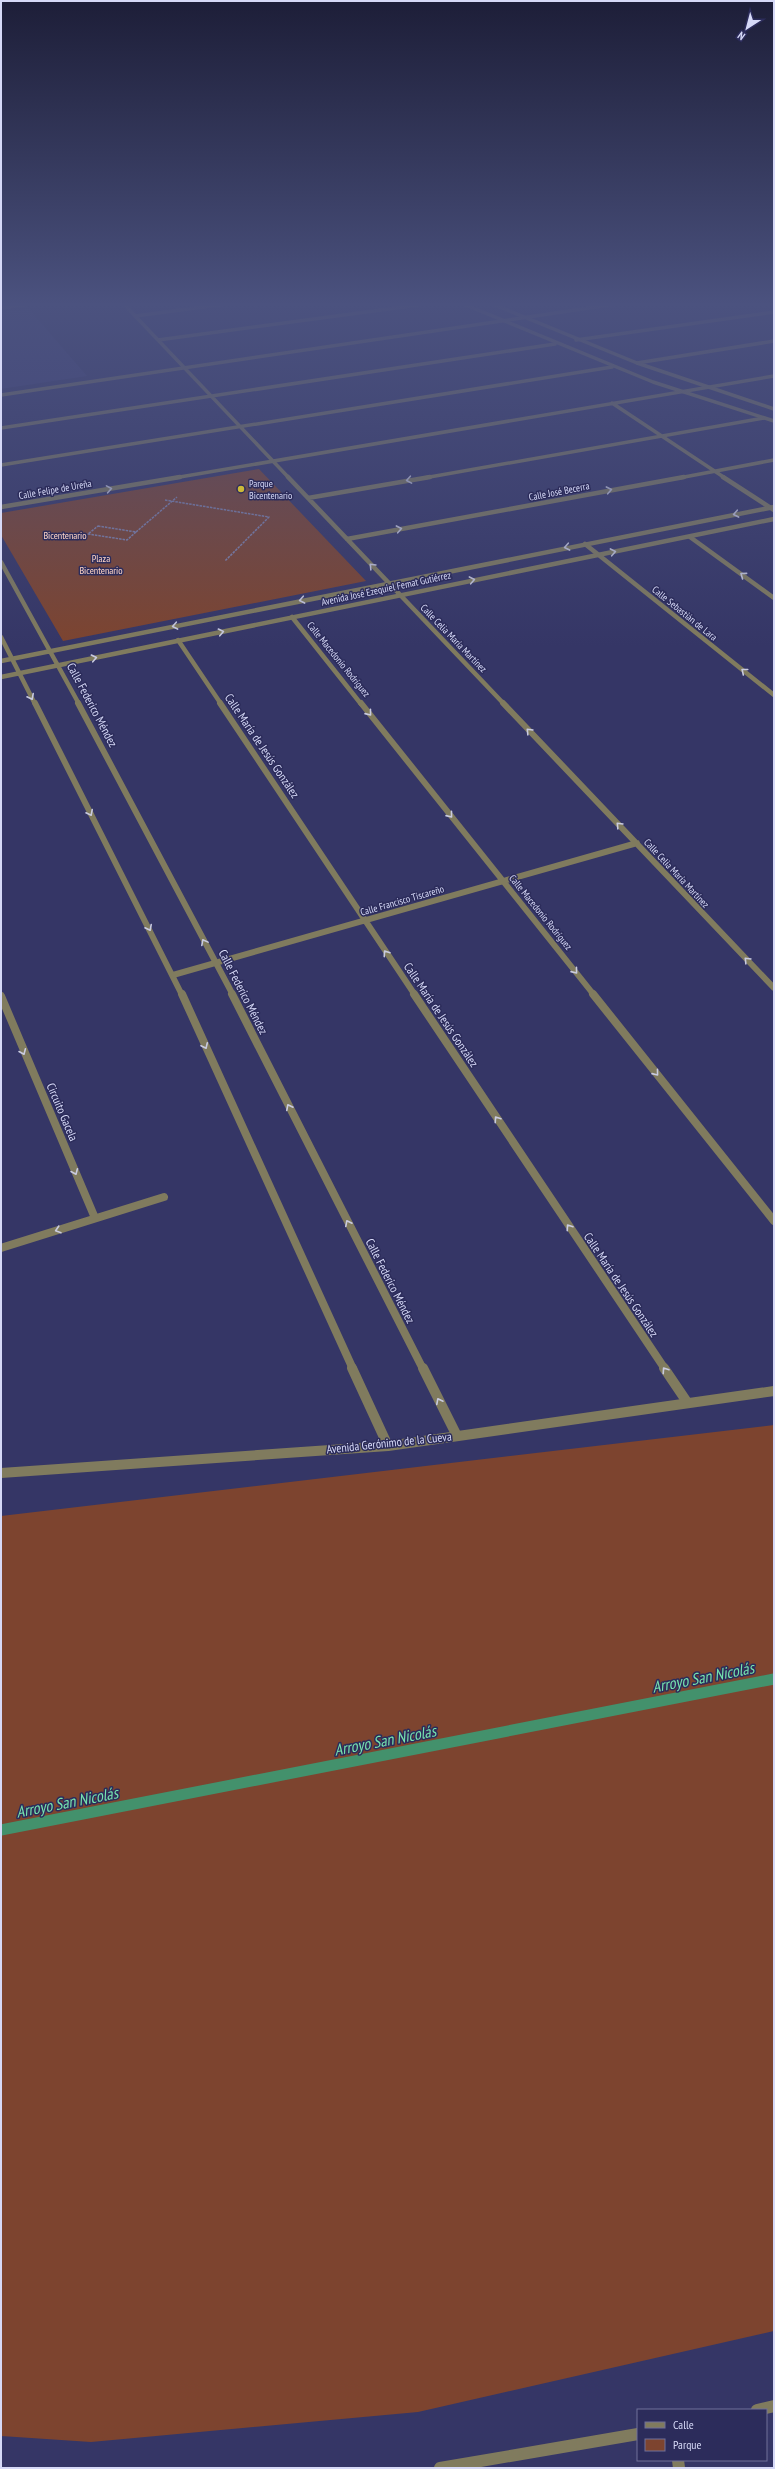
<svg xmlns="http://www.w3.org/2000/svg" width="775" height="2469" font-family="'PT Sans Narrow',sans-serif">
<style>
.built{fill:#3e3f76}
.green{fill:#7d442f}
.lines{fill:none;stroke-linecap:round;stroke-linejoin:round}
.stream{stroke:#43916c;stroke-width:11}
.path{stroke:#8385ad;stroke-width:1.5;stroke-dasharray:2.5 1;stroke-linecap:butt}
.minor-far5{stroke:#807b5e;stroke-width:3.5}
.minor-far4{stroke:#807b5e;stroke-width:4.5}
.minor-far3{stroke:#807b5e;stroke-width:6}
.minor-far2{stroke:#807b5e;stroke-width:8}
.minor-far1{stroke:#807b5e;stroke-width:10}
.minor{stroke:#807b5e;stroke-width:12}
.tertiary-far5{stroke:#807b5e;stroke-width:3.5}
.tertiary-far4{stroke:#807b5e;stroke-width:4.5}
.tertiary-far3{stroke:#807b5e;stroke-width:6}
.tertiary-far2{stroke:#807b5e;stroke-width:8}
.tertiary-far1{stroke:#807b5e;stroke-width:10}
.tertiary{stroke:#807b5e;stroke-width:12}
.oneway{stroke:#c9cbe0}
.poi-dot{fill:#ccb938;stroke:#2c2c5b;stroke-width:1.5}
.labels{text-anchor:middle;stroke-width:3;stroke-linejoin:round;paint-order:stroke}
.far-poi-label{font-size:10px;fill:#d6d9f7;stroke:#2c2c5b;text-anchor:start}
.far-street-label{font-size:10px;fill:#d6d9f7;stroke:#2c2c5b}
.far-park-label{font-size:10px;fill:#ffd6c7;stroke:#2c2c5b}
.street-label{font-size:12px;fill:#d6d9f7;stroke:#2c2c5b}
.near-water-label{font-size:16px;font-style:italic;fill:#77e4af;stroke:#2c2c5b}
</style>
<rect width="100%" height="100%" fill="#353666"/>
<path class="built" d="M29,309L87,376L1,389V312Z"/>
<path class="green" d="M259,469L366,581L63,641L1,535V513Z
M774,1425V2331L418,2412L91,2442L1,2436V1516Z"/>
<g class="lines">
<path class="stream" d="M1,1830L774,1679"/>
<path class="path" d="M165,500L269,517L225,561
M98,526L136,532L127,540L88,534Z
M136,532L177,497"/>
<path class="minor-far5" d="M121,301L289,478
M1,308L53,301
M135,316L248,301
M158,340L448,301
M576,340L774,312
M637,363L774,341
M1,395L636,301
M612,403L725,478
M1,428L555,344
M1,465L612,367
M174,478L774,376
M424,478L764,418
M679,478L774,460"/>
<path class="minor-far4" d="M288,477L504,704
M723,477L774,510
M308,498L430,477
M1,507L180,477
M690,537L774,598
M347,539L684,477
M585,544L774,695
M292,617L361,704
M178,640L221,704"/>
<path class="minor-far3" d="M220,703L415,995
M361,703L594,995
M503,703L774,988
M173,975L637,843"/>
<path class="minor-far2" d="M414,994L665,1369
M593,994L774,1221
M1,996L95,1218
M1,1248L164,1197"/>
<path class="minor-far1" d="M664,1368L687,1402"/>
<path class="minor" d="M678,2460L679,2468"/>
<path class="tertiary-far5" d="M456,301L653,382L774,421
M485,301L637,363L774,409"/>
<path class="tertiary-far4" d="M1,562L79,704
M1,637L35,704
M1,661L774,507
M1,677L774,519"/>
<path class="tertiary-far3" d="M35,703L182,995
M78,703L233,995"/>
<path class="tertiary-far2" d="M182,994L353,1369
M232,994L423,1369"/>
<path class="tertiary-far1" d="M352,1368L388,1446
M423,1368L457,1436
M1,1473L388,1446L774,1391"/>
<path class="tertiary" d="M757,2410L774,2406
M440,2468L638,2434"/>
</g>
<defs><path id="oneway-chevron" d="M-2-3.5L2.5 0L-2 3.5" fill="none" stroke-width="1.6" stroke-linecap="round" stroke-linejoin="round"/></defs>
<g class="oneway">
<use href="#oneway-chevron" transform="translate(409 480) rotate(170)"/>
<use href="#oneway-chevron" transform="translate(109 489) rotate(-10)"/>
<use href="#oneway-chevron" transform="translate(609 490) rotate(-11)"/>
<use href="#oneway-chevron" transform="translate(736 514) rotate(169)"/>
<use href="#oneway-chevron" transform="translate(399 529) rotate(-11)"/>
<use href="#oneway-chevron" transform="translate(567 547) rotate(169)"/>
<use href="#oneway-chevron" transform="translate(613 552) rotate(-11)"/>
<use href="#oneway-chevron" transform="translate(372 566) rotate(-134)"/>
<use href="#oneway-chevron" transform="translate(743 575) rotate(-144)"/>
<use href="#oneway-chevron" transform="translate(472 580) rotate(-11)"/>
<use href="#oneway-chevron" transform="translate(302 600) rotate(169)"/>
<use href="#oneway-chevron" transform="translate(175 626) rotate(169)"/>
<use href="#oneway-chevron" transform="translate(221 632) rotate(-12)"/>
<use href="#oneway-chevron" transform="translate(94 658) rotate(-12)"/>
<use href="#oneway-chevron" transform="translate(744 671) rotate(-141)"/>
<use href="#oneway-chevron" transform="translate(31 697) rotate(63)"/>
<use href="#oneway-chevron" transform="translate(369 713) rotate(51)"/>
<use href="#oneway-chevron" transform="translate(529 731) rotate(-134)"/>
<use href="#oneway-chevron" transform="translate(90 813) rotate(63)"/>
<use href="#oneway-chevron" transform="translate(450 815) rotate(51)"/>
<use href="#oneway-chevron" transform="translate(619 825) rotate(-134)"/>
<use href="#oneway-chevron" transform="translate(149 928) rotate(63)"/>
<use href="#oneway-chevron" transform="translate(204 942) rotate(-118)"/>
<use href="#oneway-chevron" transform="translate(386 953) rotate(-124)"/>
<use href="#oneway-chevron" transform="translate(747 960) rotate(-134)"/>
<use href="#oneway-chevron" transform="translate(575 971) rotate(51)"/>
<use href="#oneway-chevron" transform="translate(205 1046) rotate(65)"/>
<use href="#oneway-chevron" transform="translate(23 1052) rotate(67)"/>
<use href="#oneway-chevron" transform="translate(656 1073) rotate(51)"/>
<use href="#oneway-chevron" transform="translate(289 1107) rotate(-117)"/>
<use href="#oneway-chevron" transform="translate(497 1119) rotate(-124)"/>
<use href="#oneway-chevron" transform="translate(75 1172) rotate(67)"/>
<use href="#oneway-chevron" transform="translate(348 1223) rotate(-117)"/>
<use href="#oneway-chevron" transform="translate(569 1227) rotate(-124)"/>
<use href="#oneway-chevron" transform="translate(58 1230) rotate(162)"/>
<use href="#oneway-chevron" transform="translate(665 1370) rotate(-124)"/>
<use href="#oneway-chevron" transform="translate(439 1401) rotate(-117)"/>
</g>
<linearGradient id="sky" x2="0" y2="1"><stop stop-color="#1d1e38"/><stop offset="0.47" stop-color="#4b527f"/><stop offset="1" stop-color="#4b527f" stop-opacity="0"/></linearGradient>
<rect width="775" height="647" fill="url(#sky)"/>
<circle class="poi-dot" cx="241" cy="489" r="4"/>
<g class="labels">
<g class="far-poi-label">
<text x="249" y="487">Parque<tspan x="249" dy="12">Bicentenario</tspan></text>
</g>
<g class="far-street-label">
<text transform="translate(55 489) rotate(-10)" y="4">Calle Felipe de Ureña</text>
<text transform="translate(559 491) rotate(-11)" y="4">Calle José Becerra</text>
<text transform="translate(386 588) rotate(-12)" y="4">Avenida José Ezequiel Femat Gutiérrez</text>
<text transform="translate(685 613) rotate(39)" y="4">Calle Sebastián de Lara</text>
<text transform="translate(454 638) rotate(46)" y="4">Calle Celia María Martínez</text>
<text transform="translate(339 659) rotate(51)" y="4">Calle Macedonio Rodríguez</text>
<text transform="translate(677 873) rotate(47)" y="4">Calle Celia María Martínez</text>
<text transform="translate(402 900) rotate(-16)" y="4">Calle Francisco Tiscareño</text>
<text transform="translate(541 912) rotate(51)" y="4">Calle Macedonio Rodríguez</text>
</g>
<g class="far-park-label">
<text x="65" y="539">Bicentenario</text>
<text x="101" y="562">Plaza<tspan x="101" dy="12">Bicentenario</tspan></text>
</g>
<g class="street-label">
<text transform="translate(92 705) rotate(62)" y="4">Calle Federico Méndez</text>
<text transform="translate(262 746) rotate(56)" y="4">Calle María de Jesús González</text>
<text transform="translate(243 992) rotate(63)" y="4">Calle Federico Méndez</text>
<text transform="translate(441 1015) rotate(56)" y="4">Calle María de Jesús González</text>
<text transform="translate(62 1112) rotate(67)" y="4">Circuito Gacela</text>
<text transform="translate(390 1281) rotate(63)" y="4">Calle Federico Méndez</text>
<text transform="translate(621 1285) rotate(56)" y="4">Calle María de Jesús González</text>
<text transform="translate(389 1443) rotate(-6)" y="4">Avenida Gerónimo de la Cueva</text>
</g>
<g class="near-water-label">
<text transform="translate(703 1677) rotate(-11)" y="6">Arroyo San Nicolás</text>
<text transform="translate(385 1740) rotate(-11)" y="6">Arroyo San Nicolás</text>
<text transform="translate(67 1802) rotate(-11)" y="6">Arroyo San Nicolás</text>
</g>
</g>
<rect width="775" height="2469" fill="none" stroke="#d6d9f7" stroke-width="4"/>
<rect x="637" y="2409" width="130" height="52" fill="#2c2c5b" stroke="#707199"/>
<rect x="645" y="2422" width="20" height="6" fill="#807b5e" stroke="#707199"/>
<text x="673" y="2429" font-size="12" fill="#d6d9f7">Calle</text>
<rect x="645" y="2439" width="20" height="12" fill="#7d442f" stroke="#707199"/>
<text x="673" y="2449" font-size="12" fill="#d6d9f7">Parque</text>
<g transform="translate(747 28) rotate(216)" stroke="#2c2c5b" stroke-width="3" paint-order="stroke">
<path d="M0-3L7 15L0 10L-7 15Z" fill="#d6d9f7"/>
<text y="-6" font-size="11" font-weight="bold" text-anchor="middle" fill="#d6d9f7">N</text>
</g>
</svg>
